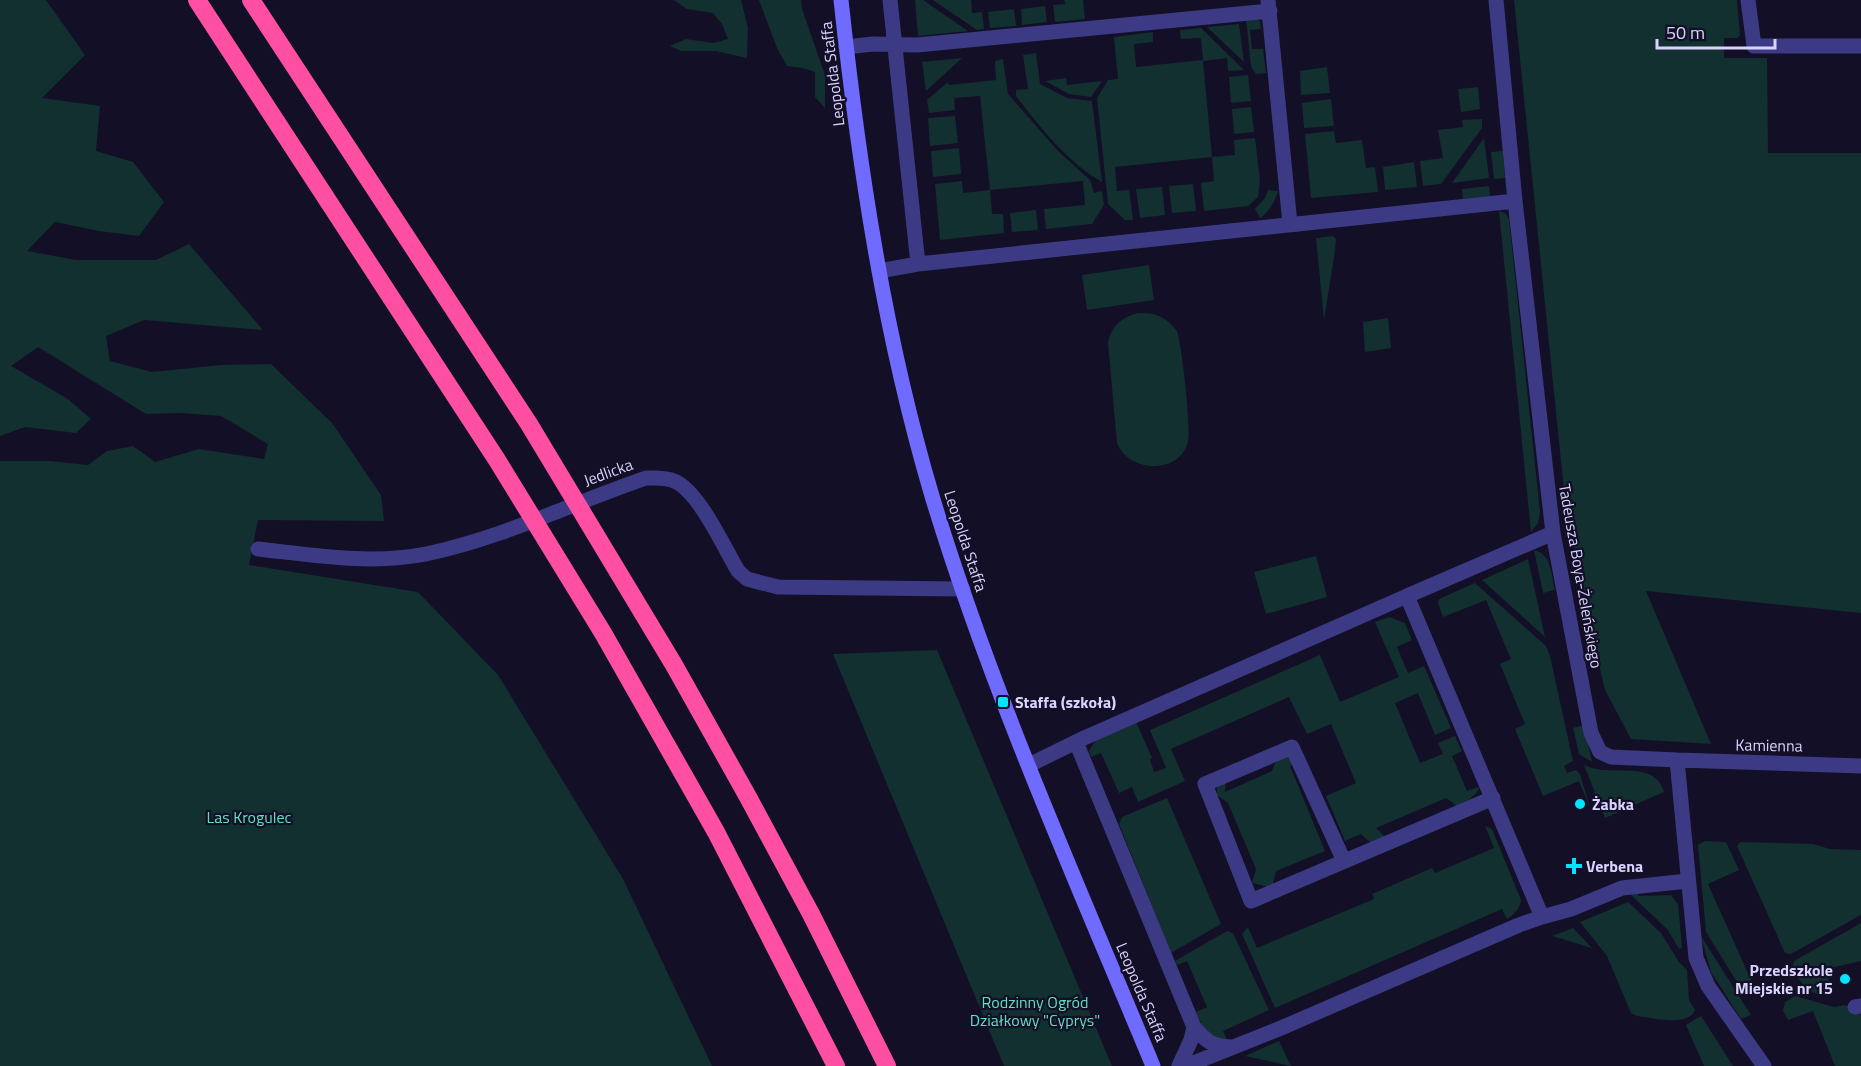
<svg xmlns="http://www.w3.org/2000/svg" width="1861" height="1066" font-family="'Titillium Web',sans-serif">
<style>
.green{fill:#12302f}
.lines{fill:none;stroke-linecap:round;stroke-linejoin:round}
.street{stroke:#3d3a85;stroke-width:15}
.secondary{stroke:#6f6bff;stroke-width:15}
.highway{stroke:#ff4fa3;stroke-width:18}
.poi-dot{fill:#00e5ff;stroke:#130f26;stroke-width:2}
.labels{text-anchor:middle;stroke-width:4.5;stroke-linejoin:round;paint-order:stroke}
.street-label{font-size:16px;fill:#d9d4ff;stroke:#130f26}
.poi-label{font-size:16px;font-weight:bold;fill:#d9d4ff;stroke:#130f26;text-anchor:start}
.park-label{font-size:16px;fill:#5fe0c0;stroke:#130f26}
</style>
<rect width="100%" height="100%" fill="#130f26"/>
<path class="green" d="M0,0H46L85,55L42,98L100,106L96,151L133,162L164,202L139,236L99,231L55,222L27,251L76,260H156L189,244L263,330L144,320L106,336L110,361L152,372L221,365L271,364L332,423L381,495L384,521L258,520L249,565L418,592L498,675L623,879L712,1066H0V461H49L88,465L107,451L133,446L155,462L199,449L264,459L268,444L221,416L180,413L146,414L38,347L11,366L68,399L91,419L76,433L25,427L0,436Z
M674,0H741L748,28L747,58L716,51H681L670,46L686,39L713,43L728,39L722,24L713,13L687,9Z
M759,0H801L802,9L825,75V108L815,97V72L803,68L787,66L777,48Z
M915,0H923L968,31L918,36Z
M933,0H971L972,13L982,12L984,29L977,30Z
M1064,0H1083L1085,19L1055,22L1053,5L1065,4Z
M1514,0H1737L1740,35L1737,38H1724V58H1767L1768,153H1861V613L1646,591L1711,744L1631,739L1605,690L1589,623L1566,510Z
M1045,6L1047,22L1022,25L1021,9Z
M1014,9L1016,26L990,28L988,12Z
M1255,18L1260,21L1261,29L1250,30L1252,49H1263L1266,73L1256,74L1251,67L1246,19Z
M1239,24L1244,62L1207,27Z
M1201,28L1244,70L1228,71L1227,58L1203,61L1212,157L1235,155L1234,140L1255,138L1260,180L1258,197L1248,206L1204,211L1201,183L1214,181L1212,157L1115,167L1117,191L1129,190L1133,220H1125L1108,204L1097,98L1108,80L1118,79L1114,37L1153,32V42L1134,44L1136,67L1203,60L1201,38L1181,39L1180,30Z
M1036,53L1040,84L1067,98L1092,101L1102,182C1067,162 1040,127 1016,96V90L1028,89L1023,55Z
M962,58L926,91L922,62Z
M1003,59L1008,94L1058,151L1090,180L1094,193L1102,191L1104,205L1092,224L1046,229L1044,209L1085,205L1083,181L990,190L992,214H1003L1004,233L940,240L935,184L962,181L963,193L990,190L980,96L954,98L955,110L929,113L927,100L948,82L949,85L996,80L995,61Z
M1327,67L1330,93L1301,95L1300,71Z
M1248,75L1251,101L1231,103L1229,77Z
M1066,78L1067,85L1102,81L1091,97L1069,94L1045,81Z
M1478,87L1480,109L1461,112L1458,89Z
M1331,99L1334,126L1304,128L1302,103Z
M1251,107L1254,132L1234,134L1232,109Z
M955,116L958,143L930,146L928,118Z
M1482,119V128L1441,184L1423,186L1420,161L1443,158L1438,130L1463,127L1462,120Z
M1334,131L1336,143L1362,140L1366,168L1375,167L1378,192L1311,198L1305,134Z
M1484,138L1489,178L1452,183Z
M959,148L961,174L933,177L931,151Z
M1503,151L1505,178L1494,179L1491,152Z
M1414,162L1417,187L1385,190L1383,167Z
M1193,184L1196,211L1172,213L1169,186Z
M1489,186L1490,196L1463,199L1462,189Z
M1162,187L1165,215L1140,218L1136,189Z
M1268,190L1278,191C1274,203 1270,211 1260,218L1255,209L1265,198Z
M1036,210L1038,230L1012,232L1010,213Z
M1499,211L1505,213L1509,219L1540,512L1538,523L1531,532Z
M1333,236L1336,239L1335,251L1324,320L1316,238Z
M1149,265L1154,300L1087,310L1082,275Z
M1138,313C1156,312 1166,317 1177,331C1182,346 1191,427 1188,441C1181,475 1128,473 1117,443L1108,343C1111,326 1122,317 1138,313Z
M1388,318L1391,348L1365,352L1363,322Z
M1534,550C1552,554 1551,575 1555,590L1543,593Z
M1316,556L1327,597L1266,614L1254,572Z
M1528,559L1545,637L1482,580Z
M1475,583L1546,646L1550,656L1573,761L1564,766L1567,773L1576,770L1580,774L1590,808L1579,781L1543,796L1515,729L1525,724L1500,664L1511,659L1486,600L1443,617L1438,603L1439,599Z
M1389,617L1405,623L1412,640L1397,647L1408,673L1424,666L1451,728L1435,735L1418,693L1395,703L1420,763L1443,754L1438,743L1455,736L1462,751L1452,756L1467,791L1478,787L1479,789C1473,798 1466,802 1457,806L1446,798L1376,828L1385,837L1371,843L1361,834L1345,841L1326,796L1356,783L1331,724L1307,734L1289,697L1171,749L1185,781L1138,802L1132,787L1119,793L1101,753L1091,757L1089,751L1096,740L1136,722L1152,758L1150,759L1154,772L1166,768L1150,730L1320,655L1340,702L1399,677L1375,622Z
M937,650L1112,1066H1004L833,654Z
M1584,725L1592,762L1579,754L1573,728Z
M1289,756L1294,764L1290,766L1325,851L1276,871L1272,888L1252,883L1256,869L1228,803L1217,795V787L1226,779L1225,792L1272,771L1277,757Z
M1584,765C1608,778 1655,758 1664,792L1605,818Z
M1167,798L1221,924L1171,953L1119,824L1122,817Z
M1485,826L1492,829L1521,900C1520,909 1514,914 1507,919L1502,909L1275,1008L1242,934L1248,927L1257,948L1374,899L1372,894L1432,868L1435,873L1494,848Z
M1705,841L1726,842L1739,870L1708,884L1755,989L1749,991L1742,990L1706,932L1698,845Z
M1740,842L1813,844L1830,849L1861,850V915L1791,954L1785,953L1737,846Z
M1636,892L1639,896L1671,895L1678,904L1682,948L1679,949L1667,929L1631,895Z
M1628,902L1661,933L1679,962L1687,970L1689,1000L1695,1010C1688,1027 1653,1018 1637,1016L1631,1013L1607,956L1580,922Z
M1861,923V961L1826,969L1832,995C1812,999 1801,983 1792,969L1794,961Z
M1573,928L1592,948L1552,936Z
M1227,931L1233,933L1269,1010L1223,1031L1228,1042C1206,1036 1205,1032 1196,1012L1207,1007L1187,961L1177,965L1175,961Z
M1701,936L1751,1015L1741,1019L1711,972Z
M1795,996L1834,1007L1845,1005L1861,1015V1066H1835L1813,1011L1788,1020L1783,1011L1785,1002Z
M1701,1016L1733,1066H1704L1686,1025Z
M1279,1041L1291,1066L1245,1056Z"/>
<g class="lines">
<path class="street" d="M890,0L918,264
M1268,0L1290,224
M1496,0L1515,201L1553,533L1591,733L1600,752L1611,757L1677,760L1696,958L1708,986L1764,1066
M1748,0L1754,46H1861
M846,47L873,44L917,45L1270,11
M879,271L918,264L1515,201
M258,549C313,555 371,565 426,554C502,538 573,503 646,478C655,478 665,477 674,481C698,490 724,547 738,571L747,579L778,587L963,589
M1407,596L1553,533
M1076,742L1194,1027C1207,1042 1211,1046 1231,1047
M1677,760L1861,766
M1029,765L1084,738L1407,596L1542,917L1519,925L1281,1028L1186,1066
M1344,861L1292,747L1205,784L1251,901L1493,798
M1542,917L1571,909L1622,888L1688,881
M1855,1007L1861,1006
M1179,1066L1191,1040L1194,1027"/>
<path class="secondary" d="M841,0C859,167 884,334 932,496C991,691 1075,878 1153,1066"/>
<path class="highway" d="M197,0L497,460L603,633L716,832L836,1066
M251,0L529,424L674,665L748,797L811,914L887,1066"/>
</g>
<g class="poi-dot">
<rect x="997" y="696" width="12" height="12" rx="3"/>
<circle cx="1580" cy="804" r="6"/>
<path d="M1571 857h6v6h6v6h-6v6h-6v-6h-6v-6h6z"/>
<circle cx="1845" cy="979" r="6"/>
</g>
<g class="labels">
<g class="street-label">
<text transform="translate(832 74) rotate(-97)" y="6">Leopolda Staffa</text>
<text transform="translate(608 472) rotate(-20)" y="6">Jedlicka</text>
<text transform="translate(966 541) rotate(72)" y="6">Leopolda Staffa</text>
<text transform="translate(1581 576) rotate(80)" y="6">Tadeusza Boya-Żeleńskiego</text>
<text transform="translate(1769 745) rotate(1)" y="6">Kamienna</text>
<text transform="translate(1142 992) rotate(67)" y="6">Leopolda Staffa</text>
</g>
<g class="poi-label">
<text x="1015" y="708">Staffa (szkoła)</text>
<text x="1592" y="810">Żabka</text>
<text x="1586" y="872">Verbena</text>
<text x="1833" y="976" text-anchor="end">Przedszkole<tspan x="1833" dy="18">Miejskie nr 15</tspan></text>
</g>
<g class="park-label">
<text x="249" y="823">Las Krogulec</text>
<text x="1035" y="1008">Rodzinny Ogród<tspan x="1035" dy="18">Działkowy "Cyprys"</tspan></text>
</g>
</g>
<path d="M1657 39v9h118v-9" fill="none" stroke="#d9d4ff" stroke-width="3"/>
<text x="1666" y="39" font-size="18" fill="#d9d4ff" stroke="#130f26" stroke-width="4.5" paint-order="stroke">50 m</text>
</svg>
